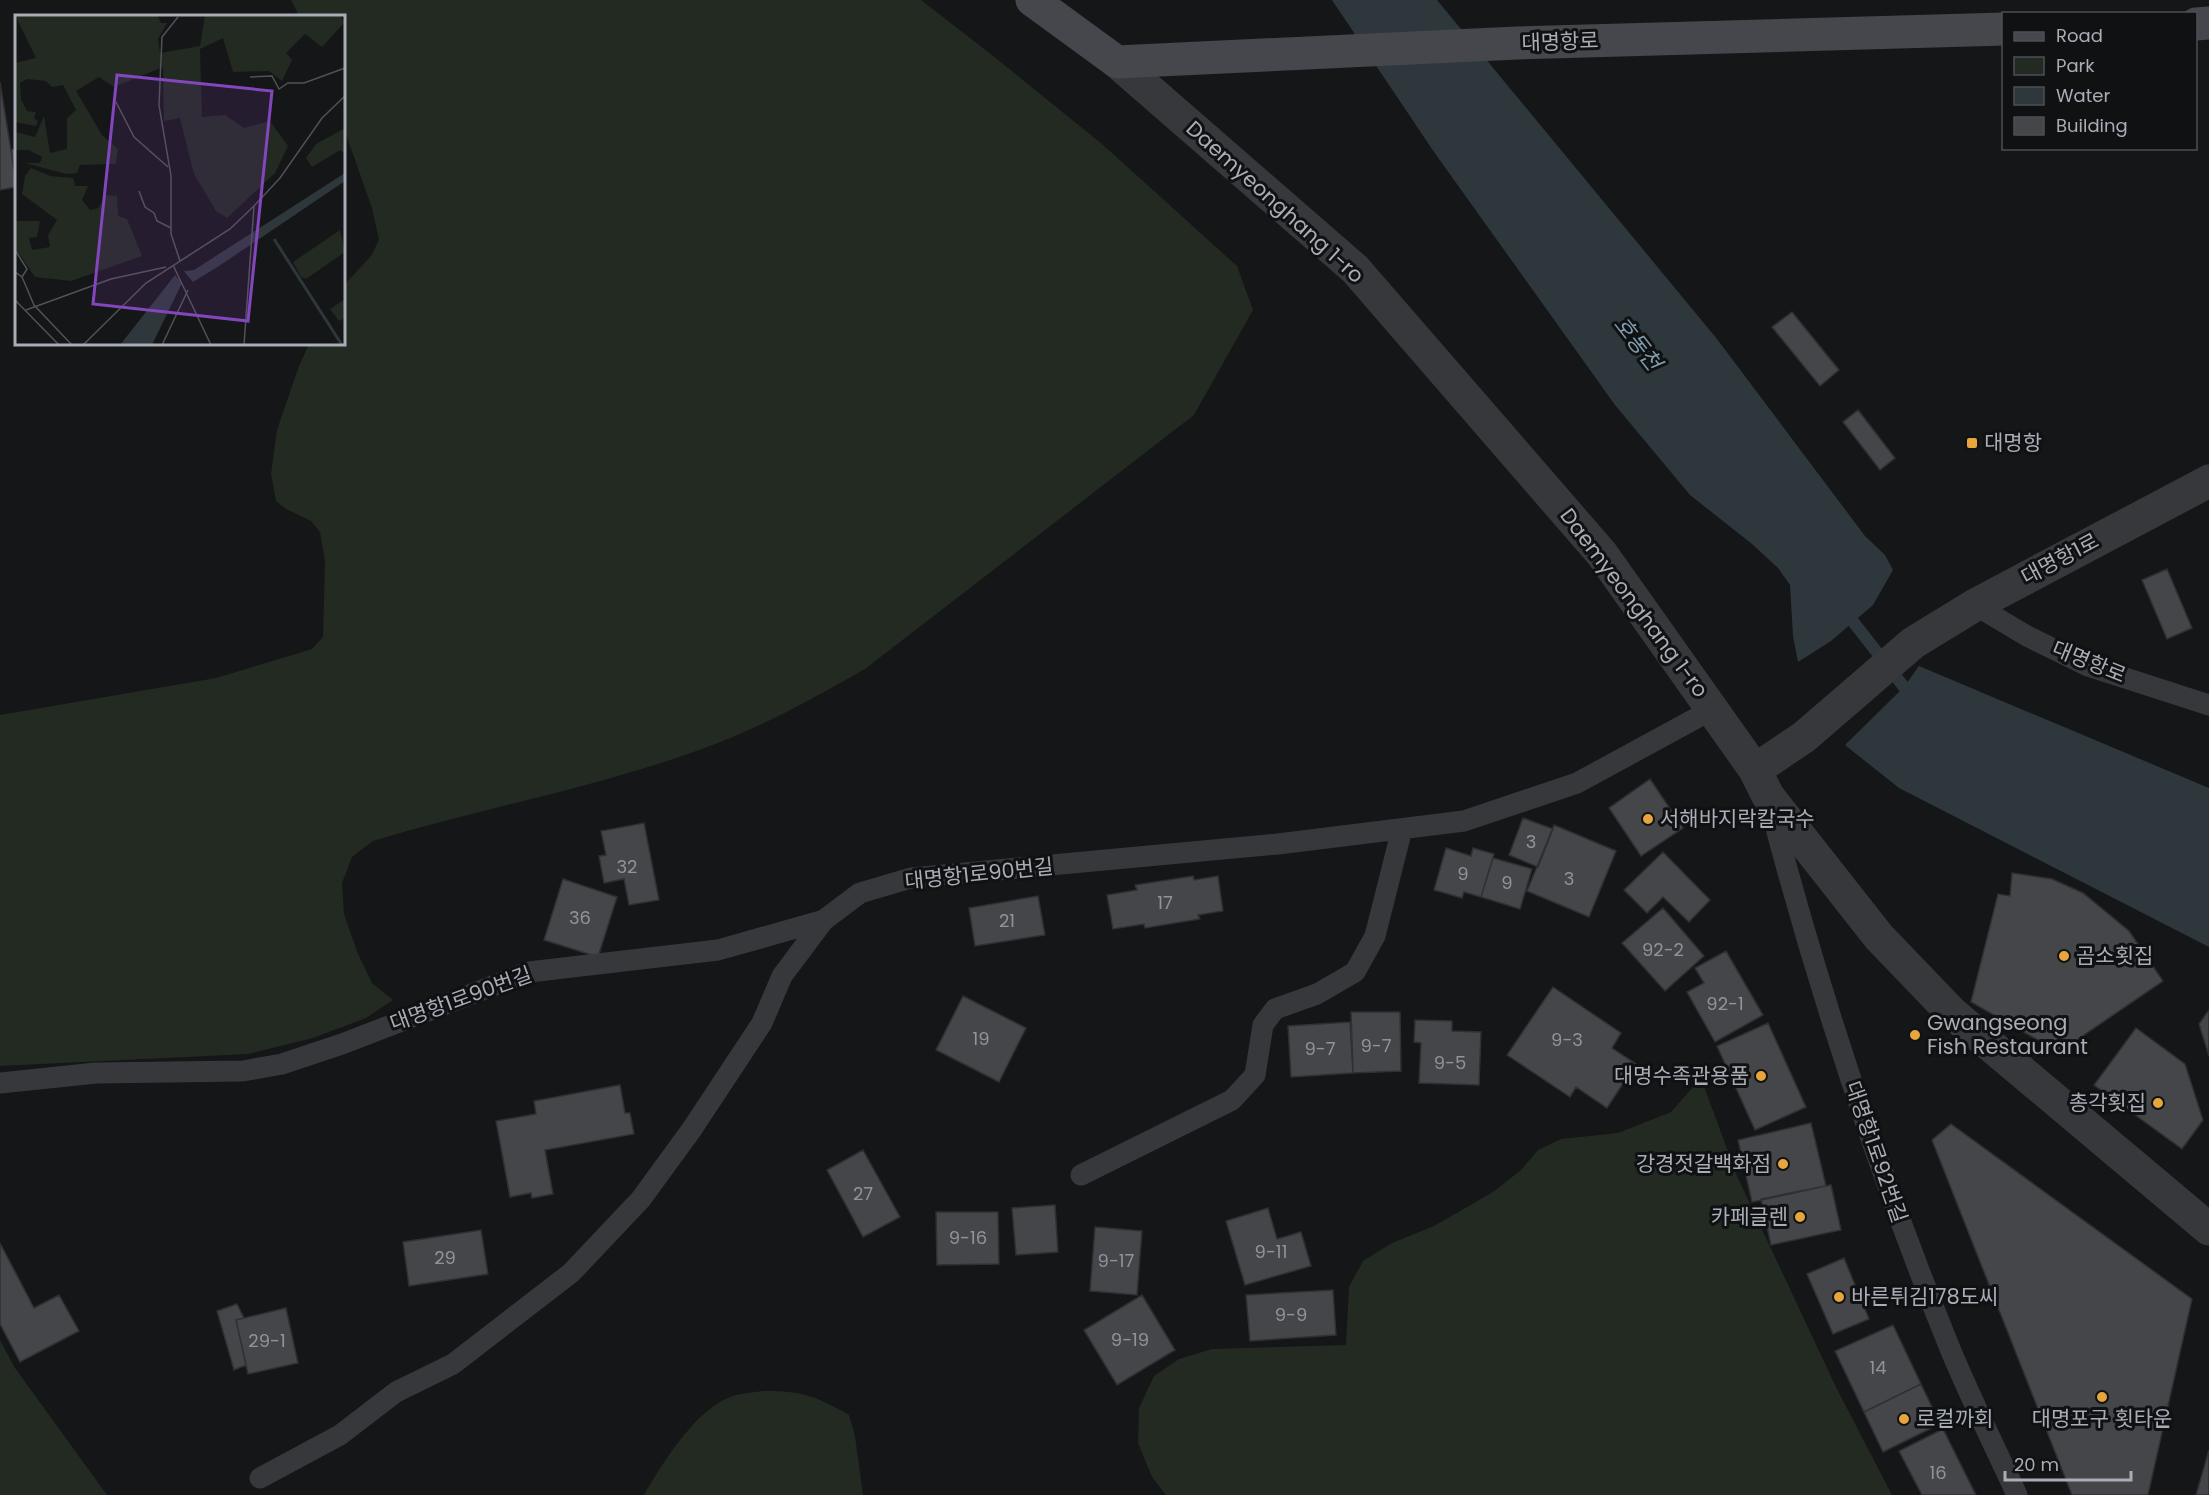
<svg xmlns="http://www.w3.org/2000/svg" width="2209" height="1495" font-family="Poppins,'Noto Sans KR',sans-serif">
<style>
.green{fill:#222a22}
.water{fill:#2e373c}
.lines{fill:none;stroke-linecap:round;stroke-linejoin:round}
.stream{stroke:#2e373c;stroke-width:12}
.building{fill:#44464a;stroke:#303033;stroke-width:1.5}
.lane{stroke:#37383c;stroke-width:21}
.street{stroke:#37383c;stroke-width:33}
.secondary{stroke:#45474c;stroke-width:33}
.poi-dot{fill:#e7a53d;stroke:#101112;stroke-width:2}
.labels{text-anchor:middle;stroke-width:6;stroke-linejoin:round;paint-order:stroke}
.number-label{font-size:18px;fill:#8f939b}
.street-label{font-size:21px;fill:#a8adb6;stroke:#101112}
.poi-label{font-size:21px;fill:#a8adb6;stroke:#101112;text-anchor:start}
.water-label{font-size:22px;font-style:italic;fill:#819cb0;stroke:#101112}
.inset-river{fill:none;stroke:#2e373c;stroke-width:3}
.inset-road{fill:none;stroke:#505257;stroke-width:1.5}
.view{fill:#8446bd;fill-opacity:0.15;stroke:#8446bd;stroke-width:3}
.inset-edge{fill:none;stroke:#a8adb6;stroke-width:3}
</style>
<rect width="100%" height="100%" fill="#151617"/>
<path class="green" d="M291,0H921L992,55L1102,144L1237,266L1253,310L1194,415L865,669C812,699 759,729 702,749C595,788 482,808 373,841L352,857L342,883L344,914L358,954L372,983L393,1000L366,1018L313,1038L248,1054L0,1066V715L216,678L312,649L323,637L325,561L320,532L311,521L286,509L276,501L271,474L277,430L299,366L309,344H344V285L371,256L379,240L372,208L344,129V16H299Z
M1701,1078L1737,1176L1836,1387L1892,1495H1166L1152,1477L1138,1443L1139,1408L1154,1376L1179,1359L1212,1349L1346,1345L1349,1287L1363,1261L1392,1243L1434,1226L1493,1192L1521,1170L1538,1150L1561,1139L1618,1133L1671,1112Z
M0,1340L15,1368L107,1495H0Z
M764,1391C802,1391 816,1396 849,1415L855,1436L863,1495H644C663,1462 698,1405 736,1395C745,1393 755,1392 764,1391Z"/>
<path class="water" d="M1332,0H1437L1717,339L1865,536L1885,555L1893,570L1873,605L1831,641L1798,662L1793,636L1790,585L1778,568L1752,544L1690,495L1615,405L1434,152Z
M1919,666L2209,788V947L1899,788L1845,745L1904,687Z"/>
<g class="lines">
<path class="stream" d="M1844,610L1904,687"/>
</g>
<path class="building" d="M0,82L16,182V187L0,190Z
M16,149V182L11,150Z
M1792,312L1839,370L1820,386L1772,327Z
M1858,410L1895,458L1880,470L1843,422Z
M2167,569L2192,628L2167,639L2142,580Z
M1650,779L1683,828L1641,856L1609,808Z
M1523,818L1553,829L1538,867L1509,855Z
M644,823L659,900L629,905L624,879L604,883L599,856L606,855L601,831Z
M1554,825L1616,851L1589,917L1527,891Z
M1446,848L1471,856L1473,848L1494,854L1481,897L1464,892L1462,898L1434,890Z
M1663,852L1710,900L1689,922L1663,897L1647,913L1624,890Z
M1493,858L1532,869L1520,909L1481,897Z
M2012,873L2052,879L2083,893L2129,931L2163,981L2059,1052L1971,1002L1998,894L2010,896Z
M1193,876L1194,880L1218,876L1223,911L1198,915L1200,919L1145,928L1144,924L1113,929L1107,895L1137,890L1135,885Z
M563,879L617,897L598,957L544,940Z
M1038,896L1045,935L975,946L969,908Z
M1663,908L1704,956L1665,991L1622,943Z
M1726,951L1763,1015L1715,1042L1687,992L1704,983L1695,968Z
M1553,987L1621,1033L1612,1048L1636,1064L1607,1108L1576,1087L1570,1097L1507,1055Z
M963,996L1026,1028L999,1082L936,1050Z
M2209,1010V1056L2199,1024Z
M1351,1012H1400L1401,1071L1353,1073Z
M1415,1020L1452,1021V1031L1481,1032L1479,1085L1419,1083L1421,1043L1414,1042Z
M1350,1022L1353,1073L1291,1077L1288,1026Z
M1768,1023L1806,1107L1755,1130L1717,1046Z
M2136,1028L2185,1064L2203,1120L2182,1149L2094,1085Z
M620,1085L625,1113H630L634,1134L545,1150L553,1194L532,1198L531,1193L510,1197L496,1121L536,1114L534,1101Z
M1811,1123L1826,1186L1752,1202L1738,1140Z
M1951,1124L2192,1299L2148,1495H2072L1932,1140Z
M863,1150L900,1217L863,1237L827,1170Z
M1831,1185L1841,1230L1771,1245L1761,1199Z
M1055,1205L1058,1252L1016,1255L1012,1208Z
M1268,1208L1277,1239L1301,1232L1311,1266L1245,1285L1226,1221Z
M936,1212H998L999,1264L937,1265Z
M1095,1227L1142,1231L1137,1295L1090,1291Z
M481,1230L488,1274L409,1286L403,1242Z
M0,1243L34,1308L59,1295L79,1331L20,1362L0,1324Z
M1844,1258L1869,1319L1833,1334L1807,1274Z
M1333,1290L1336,1335L1250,1341L1246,1295Z
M1142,1295L1175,1350L1117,1385L1084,1330Z
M237,1304L244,1318L236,1320L246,1365L234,1370L217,1311Z
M286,1308L298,1363L248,1374L236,1320Z
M1893,1325L1921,1384L1864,1412L1835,1351Z
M1921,1384L1940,1424L1883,1452L1864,1412Z
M1943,1429L1976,1495H1922L1899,1451Z
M2209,1450V1495H2196Z"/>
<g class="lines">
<path class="lane" d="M1975,605L2027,636L2088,666L2209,705
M1771,809C1819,993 1879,1174 1951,1351C1971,1399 1995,1447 2017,1495
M0,1083L96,1073L243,1071L282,1064L342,1044L529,972L718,950L824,920L860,893L911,878L1278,844L1464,821L1577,783L1713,709
M1081,1175L1232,1100L1255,1075L1263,1025L1275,1009L1317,994L1355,972L1375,936L1402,829
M260,1478L340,1435L396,1392L453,1364L571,1273L641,1199L692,1129L762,1023L782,976L824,920"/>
<path class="street" d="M1117,62L1355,269L1602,554L1755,770L1768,796L1879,937L1952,1013L2209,1229
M1755,770L1804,737L1913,643L1975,605L2209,481"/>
<path class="secondary" d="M1032,0L1117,62L1517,43L2004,29
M2196,24L2209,23"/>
</g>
<g class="poi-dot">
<rect x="1966" y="437" width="12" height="12" rx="3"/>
<circle cx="1648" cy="819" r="6"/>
<circle cx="2064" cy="956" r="6"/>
<circle cx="1915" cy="1035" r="6"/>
<circle cx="1761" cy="1076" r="6"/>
<circle cx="2158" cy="1103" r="6"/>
<circle cx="1783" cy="1164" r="6"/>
<circle cx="1800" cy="1217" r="6"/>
<circle cx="1839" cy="1297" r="6"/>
<circle cx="2102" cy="1397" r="6"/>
<circle cx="1904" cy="1419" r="6"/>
</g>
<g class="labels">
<g class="number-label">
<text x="1531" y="848">3</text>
<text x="627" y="873">32</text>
<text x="1463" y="880">9</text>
<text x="1569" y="885">3</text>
<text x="1507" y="889">9</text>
<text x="1165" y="909">17</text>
<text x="580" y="924">36</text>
<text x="1007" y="927">21</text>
<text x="1663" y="956">92-2</text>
<text x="1725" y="1010">92-1</text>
<text x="981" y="1045">19</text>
<text x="1567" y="1046">9-3</text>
<text x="1376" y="1052">9-7</text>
<text x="1320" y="1055">9-7</text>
<text x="1450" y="1069">9-5</text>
<text x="863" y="1200">27</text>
<text x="968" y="1244">9-16</text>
<text x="1271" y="1258">9-11</text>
<text x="445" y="1264">29</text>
<text x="1116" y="1267">9-17</text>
<text x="1291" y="1321">9-9</text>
<text x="1130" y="1346">9-19</text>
<text x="267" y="1347">29-1</text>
<text x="1878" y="1374">14</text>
<text x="1938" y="1479">16</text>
</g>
<g class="street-label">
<text transform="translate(1560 42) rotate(-2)" y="7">대명항로</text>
<text transform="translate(1275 202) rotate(42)" y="7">Daemyeonghang 1-ro</text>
<text transform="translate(2060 559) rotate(-28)" y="7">대명항1로</text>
<text transform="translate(1634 603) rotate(53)" y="7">Daemyeonghang 1-ro</text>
<text transform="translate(2089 662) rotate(22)" y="7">대명항로</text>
<text transform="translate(979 874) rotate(-6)" y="7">대명항1로90번길</text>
<text transform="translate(461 999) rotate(-20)" y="7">대명항1로90번길</text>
<text transform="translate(1876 1152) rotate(71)" y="7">대명항1로92번길</text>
</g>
<g class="poi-label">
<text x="1984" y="450">대명항</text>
<text x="1660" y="826">서해바지락칼국수</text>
<text x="2076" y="963">곰소횟집</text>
<text x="1927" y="1030">Gwangseong<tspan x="1927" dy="24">Fish Restaurant</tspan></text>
<text x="1749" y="1083" text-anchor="end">대명수족관용품</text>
<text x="2146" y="1110" text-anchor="end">총각횟집</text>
<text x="1771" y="1171" text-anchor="end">강경젓갈백화점</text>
<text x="1788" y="1224" text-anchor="end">카페글렌</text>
<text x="1851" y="1304">바른튀김178도씨</text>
<text x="1916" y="1426">로컬까회</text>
<text x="2102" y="1426" text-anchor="middle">대명포구 횟타운</text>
</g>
<g class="water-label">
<text transform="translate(1638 343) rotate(52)" y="8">호동천</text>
</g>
</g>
<g transform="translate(15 15)">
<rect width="330" height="330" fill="#151617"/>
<path d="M0,0H142L146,8H152L143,24L145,38L185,31L190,0H325L329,8L307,32L290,19L271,38L277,45L267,66L254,56L218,57L208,23L185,34L187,102L210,100L229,113L255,106L273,131L260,158L212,203L201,196L179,159L165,103L149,106L148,52L99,72L84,62L61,76L87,120L103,134L101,149L65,150L62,158L51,159L10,148H25L27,142L14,135H0V117L20,122L29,101L35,138L52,134V103L61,95L48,70L37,72L31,66L12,64L5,68L6,84L12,96L21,97L19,103L23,106L21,111L0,107V48L21,43ZM330,113V139L325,135L297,152L291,143L301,129ZM16,153L35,161L58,163L60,171H73L67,185L75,195L83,193L91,180L102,181L103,201L112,204L127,241L56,266L20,262L0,233V206H25L22,222L14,223L17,235L35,232L33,220L42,205L7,179L10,161ZM325,215L330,237L291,264L286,262L278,247ZM330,284V303L324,306L315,294Z" fill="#222a22"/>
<path d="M330,158V166L204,251L178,267L171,259L169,256L179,255ZM160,260L167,268L137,330H105Z" fill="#2e373c"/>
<path class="inset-river" d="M259,224L327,330"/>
<path class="inset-road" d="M163,2L147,22L144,90L156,161V219L165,246M235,62L257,61L264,74L273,68H289L330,53M101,87L119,122L153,152M0,158V186M124,176L130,192L139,198L142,206L156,213M0,235L12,254L7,262M158,250L196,330M0,257L7,262L19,290L57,330M0,285L44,330M11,295L96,264L151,252M68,330L131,268L215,214L239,191L265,163L307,103L330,81M147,330L173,275M229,330L239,191"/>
<path class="view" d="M102,60L257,76L233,306L78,289Z"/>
<rect width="330" height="330" class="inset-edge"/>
</g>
<rect x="2002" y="12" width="195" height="138" fill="#101112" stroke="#4d4f54" stroke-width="1.5"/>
<rect x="2014" y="32" width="30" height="9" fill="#45474c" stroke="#4d4f54" stroke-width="1.5"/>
<text x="2056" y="42" font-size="18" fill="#a8adb6">Road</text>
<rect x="2014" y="57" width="30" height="18" fill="#222a22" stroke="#4d4f54" stroke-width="1.5"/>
<text x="2056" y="72" font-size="18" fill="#a8adb6">Park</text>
<rect x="2014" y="87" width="30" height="18" fill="#2e373c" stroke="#4d4f54" stroke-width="1.5"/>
<text x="2056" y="102" font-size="18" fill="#a8adb6">Water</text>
<rect x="2014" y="117" width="30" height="18" fill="#44464a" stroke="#4d4f54" stroke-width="1.5"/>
<text x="2056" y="132" font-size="18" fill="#a8adb6">Building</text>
<path d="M2005 1471v9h126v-9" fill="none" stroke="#a8adb6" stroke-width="3"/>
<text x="2014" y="1471" font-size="18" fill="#a8adb6" stroke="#101112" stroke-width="4.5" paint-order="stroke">20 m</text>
</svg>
